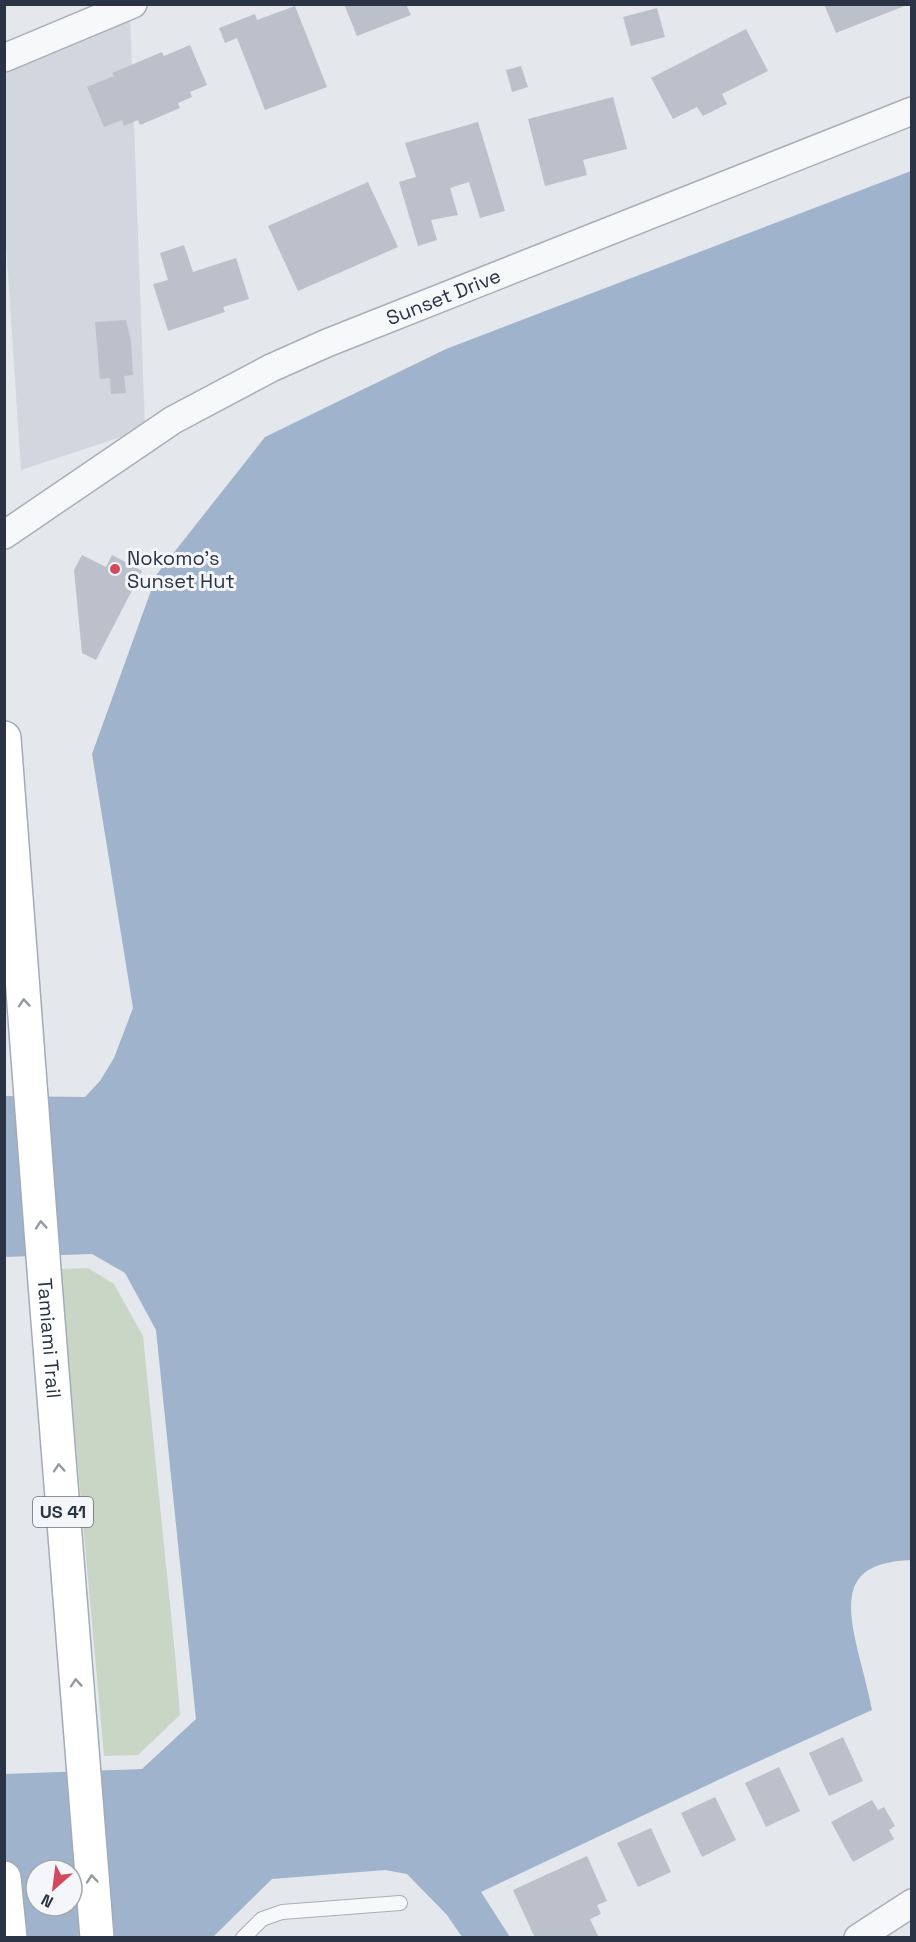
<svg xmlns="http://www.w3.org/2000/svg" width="916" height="1942" font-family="'Space Grotesk',sans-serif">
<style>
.built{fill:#d2d6de}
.green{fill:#c9d6c5}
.water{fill:#9fb4cc;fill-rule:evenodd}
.building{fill:#bbc0ca}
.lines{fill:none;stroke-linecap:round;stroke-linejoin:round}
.lane-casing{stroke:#a9aeb7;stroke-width:16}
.street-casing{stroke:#a9aeb7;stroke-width:30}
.primary-casing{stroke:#a3abb8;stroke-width:36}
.lane{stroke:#f7f8fa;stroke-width:14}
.street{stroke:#f7f8fa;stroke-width:27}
.primary{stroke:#fff;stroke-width:33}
.oneway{stroke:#959aa2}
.poi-dot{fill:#d1495b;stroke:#f4f6f9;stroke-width:2}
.labels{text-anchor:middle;stroke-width:6;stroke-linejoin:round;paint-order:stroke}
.shield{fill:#f4f6f9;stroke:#676e7b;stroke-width:1.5}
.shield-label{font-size:18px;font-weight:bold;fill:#2b3445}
.street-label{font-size:20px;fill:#2b3445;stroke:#f4f6f9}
.poi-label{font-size:20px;fill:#2b3445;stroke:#f4f6f9;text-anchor:start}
</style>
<rect width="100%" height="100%" fill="#e4e7ec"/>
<path class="built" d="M130,13L145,429L21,470L5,228L4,41Z"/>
<path class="green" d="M88,1268L114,1284L143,1336L175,1654L180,1715L138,1755L104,1756L60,1269Z"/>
<path class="water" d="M911,171L912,1560C844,1562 845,1597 858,1652C863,1671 868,1691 872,1710L733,1773L481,1892L510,1937H462L447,1915L407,1874L385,1870L272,1879L213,1937H5L4,1774L142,1769L196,1719L156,1330L125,1273L92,1254L4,1257L5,1096L85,1097L100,1081L114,1058L133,1008L92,754L157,574L265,437L446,349ZM36,1870H72V1906H36Z"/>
<path class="building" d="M344,4H406L411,15L357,36Z
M824,4H907V5L836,33Z
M295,6L327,87L265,110L237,38L225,43L219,28L255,14L257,20Z
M657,8L665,37L631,46L623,17Z
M746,29L768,71L722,94L727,104L703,116L697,107L673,119L651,78Z
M190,45L207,85L190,92L192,97L178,103L180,108L140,125L138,120L124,126L122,120L104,127L87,87L114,76L112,73L162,52L164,56Z
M521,66L528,87L512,92L506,70Z
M613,97L627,149L583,160L587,175L545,186L528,119Z
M478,122L505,211L480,218L469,182L450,188L458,215L431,220L437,240L418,246L399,182L416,177L405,143Z
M368,182L398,247L298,291L268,226Z
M184,245L193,272L236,258L249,299L223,307L225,312L168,331L153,284L168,280L160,253Z
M126,320L131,341L133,375L124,376L126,393L111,394L110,378L100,379L95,322Z
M82,555L106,567L112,555L142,571L96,660L82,653L74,570Z
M843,1737L863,1781L829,1796L809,1753Z
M779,1767L800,1811L766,1827L745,1783Z
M715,1797L736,1840L702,1857L681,1813Z
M872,1800L878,1810L884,1807L895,1826L889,1830L894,1839L853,1862L831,1822Z
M651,1828L671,1872L638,1887L617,1843Z
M587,1856L607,1901L597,1905L601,1914L590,1919L599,1938H535L513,1890Z"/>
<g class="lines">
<defs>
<path id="lane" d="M243,1938L262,1919L282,1912L400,1903"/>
<g id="street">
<path d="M4,58L133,4"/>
<path id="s1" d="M4,535L173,420L271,368L327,343L912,111"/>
<path d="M858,1938L912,1903"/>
</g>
<g id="primary">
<path id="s2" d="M4,738L45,1283L97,1938"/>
<path d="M4,1878L10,1938"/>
</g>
</defs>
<use href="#lane" class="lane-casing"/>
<use href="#street" class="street-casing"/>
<use href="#primary" class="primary-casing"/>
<use href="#lane" class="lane"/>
<use href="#street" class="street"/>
<use href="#primary" class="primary"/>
</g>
<defs><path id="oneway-chevron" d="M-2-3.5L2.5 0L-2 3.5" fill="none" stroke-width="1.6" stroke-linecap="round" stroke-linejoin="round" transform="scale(1.5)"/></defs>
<g class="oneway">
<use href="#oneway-chevron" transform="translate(24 1003) rotate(-94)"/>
<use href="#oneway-chevron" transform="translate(41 1225) rotate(-94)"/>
<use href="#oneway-chevron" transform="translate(59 1468) rotate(-94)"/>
<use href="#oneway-chevron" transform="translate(76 1683) rotate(-94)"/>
<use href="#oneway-chevron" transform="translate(92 1879) rotate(-95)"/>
</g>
<circle class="poi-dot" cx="115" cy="569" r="6"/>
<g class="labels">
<rect class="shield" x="33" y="1497" width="60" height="30" rx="4.5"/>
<g class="shield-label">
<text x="63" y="1518">US 41</text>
</g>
<g class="street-label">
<text dy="7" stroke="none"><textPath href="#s1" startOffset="502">Sunset Drive</textPath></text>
<text dy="7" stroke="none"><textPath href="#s2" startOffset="602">Tamiami Trail</textPath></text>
</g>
<g class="poi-label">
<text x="127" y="565">Nokomo’s<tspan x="127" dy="23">Sunset Hut</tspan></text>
</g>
</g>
<rect width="916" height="1942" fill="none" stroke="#2b3445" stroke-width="12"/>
<g transform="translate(54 1888) rotate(208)"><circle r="28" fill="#f4f6f9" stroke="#a4a8b1" stroke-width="1.5"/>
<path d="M0-4.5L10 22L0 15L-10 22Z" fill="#d1495b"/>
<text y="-9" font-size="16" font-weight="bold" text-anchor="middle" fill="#2b3445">N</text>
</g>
</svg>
